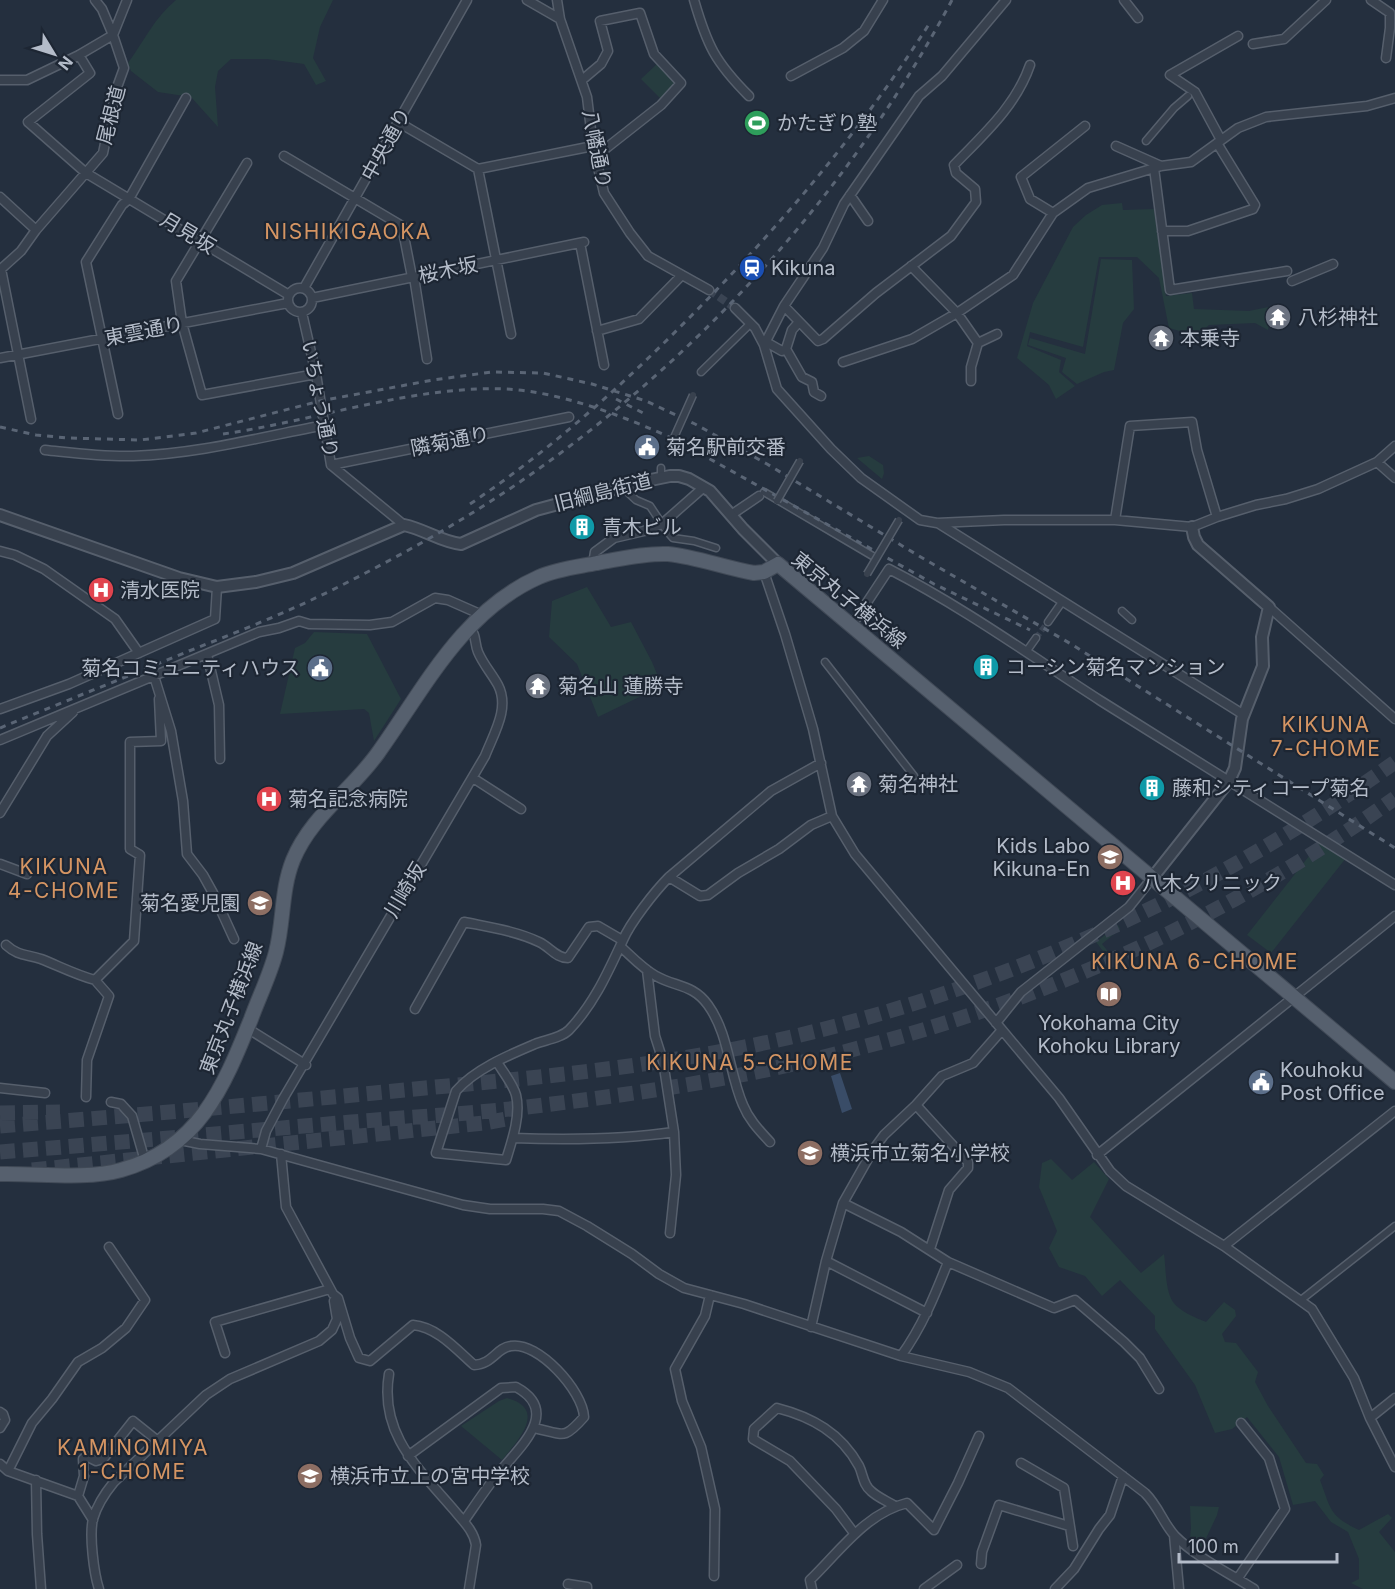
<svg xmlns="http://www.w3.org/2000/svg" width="1395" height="1589" font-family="Inter,'Noto Sans JP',sans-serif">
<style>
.green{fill:#263c3f}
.water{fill:#394c67}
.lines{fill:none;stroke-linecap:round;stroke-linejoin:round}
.pedestrian-tunnel{stroke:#3a4453;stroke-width:6;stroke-dasharray:6 3;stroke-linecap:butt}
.minor-tunnel{stroke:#3a4453;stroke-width:8;stroke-dasharray:8 4;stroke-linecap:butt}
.motorway-tunnel{stroke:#3a4453;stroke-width:15;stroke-dasharray:15 8;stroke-linecap:butt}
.pedestrian-casing{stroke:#565f6c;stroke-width:9}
.minor-casing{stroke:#565f6c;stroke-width:11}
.tertiary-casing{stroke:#565f6c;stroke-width:14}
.primary-casing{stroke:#414a57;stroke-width:16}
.pedestrian{stroke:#38414e;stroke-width:6}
.minor{stroke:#38414e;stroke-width:8}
.tertiary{stroke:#38414e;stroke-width:10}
.primary{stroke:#56606e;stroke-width:14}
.rail{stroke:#5a6575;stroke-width:3;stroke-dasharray:6 6;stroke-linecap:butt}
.pedestrian-bridge-casing{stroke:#565f6c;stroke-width:9;stroke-linecap:butt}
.pedestrian-bridge{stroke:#38414e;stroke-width:6}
.labels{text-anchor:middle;stroke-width:4.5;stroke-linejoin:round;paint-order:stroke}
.street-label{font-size:20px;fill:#b4bcc9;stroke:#1d2633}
.poi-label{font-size:20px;fill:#b4bcc9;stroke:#1d2633;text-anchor:start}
.neighbourhood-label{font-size:21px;letter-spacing:1.5px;fill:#d59563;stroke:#1d2633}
</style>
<rect width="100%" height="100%" fill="#242f3e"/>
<path class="green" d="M176,0H333L320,27L313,58L326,81L316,85L304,64L267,59H231L218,71L215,87L218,127L191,97L158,92L131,71L128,63C144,41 155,17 176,0Z
M657,64L674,83L661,99L641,79Z
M1122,203L1123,210L1154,209L1166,296L1192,293L1194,309L1249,311L1273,306L1268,330L1255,323L1209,325L1197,336L1169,328L1159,278L1137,257H1099L1083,347L1030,332L1027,346L1061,360L1059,372L1075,386L1056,399L1049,385L1017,358L1033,303L1073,227L1086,215L1102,205Z
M1101,259L1132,260L1134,309L1123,323L1114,370L1104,372L1077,384L1062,372L1066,358L1028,345L1030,338L1085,354Z
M869,456L883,465L884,473L882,479L857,458Z
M587,587L611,627L631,622L652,662L662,686L598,717L577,664L549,637L552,601Z
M314,632L367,634L401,699L374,741L369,713L364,709L280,714L295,648L305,643Z
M1320,842L1346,858L1271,953L1247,935Z
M1118,925L1120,929L1102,944L1115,960L1112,963L1096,942Z
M1051,1159L1072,1180L1094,1162L1109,1179L1090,1217L1141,1273L1164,1254C1166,1268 1165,1290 1173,1302C1179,1311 1196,1318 1206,1322L1224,1302L1235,1310L1236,1316L1222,1334L1225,1342L1236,1343L1258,1372L1255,1382L1268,1406L1306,1463L1317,1464L1324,1475L1320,1480C1331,1509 1329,1516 1359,1530L1388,1514L1392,1518L1379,1532L1395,1552V1589H1363L1351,1583L1359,1579V1559L1348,1532L1331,1522L1315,1501L1293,1505L1279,1457L1247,1417L1232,1429L1215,1433L1195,1385L1155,1329V1316L1120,1280L1102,1296L1085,1276L1059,1267L1049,1248L1057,1231L1039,1187L1042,1163Z
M507,1398C548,1409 518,1440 502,1460L461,1426L499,1401Z
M1190,1506L1219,1507L1217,1515L1202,1547L1190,1539L1191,1528Z"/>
<path class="water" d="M840,1073L852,1109L842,1113L831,1076Z"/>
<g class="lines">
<path class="pedestrian-tunnel" d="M1036,638L1048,622"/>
<path class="minor-tunnel" d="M709,290L735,308"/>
<path class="motorway-tunnel" d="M0,1113L60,1112
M0,1126C142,1115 284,1102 425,1088C567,1075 709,1061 847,1023C1043,970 1230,881 1395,762
M0,1152C117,1143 234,1132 351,1122C410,1117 469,1114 527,1107C638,1094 751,1077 859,1048C1051,998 1234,914 1395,798
M32,1170L484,1123L518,1117"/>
<defs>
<path id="pedestrian" d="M1146,141L1174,108L1188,96
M701,372L751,323
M661,478V468
M622,487L636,500L650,506L666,530L673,538L694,541L716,548
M764,492L876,558
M1122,611L1132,620
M1048,622L1062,602
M1026,652L1036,638
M825,662L914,776
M1301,1300L1395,1226"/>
<path id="minor" d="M527,0L560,19
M557,0L560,19L587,97L593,146L604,193L630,233L648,256L709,290
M694,0C707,45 715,62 749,96
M1124,0L1138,18
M1371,0L1390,13V28L1386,58
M1253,44L1284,39L1326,0
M79,55L90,73L28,122L86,173L289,295
M791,76L843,48L864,31L883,0
M0,80H27L79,55L113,35L102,9L95,0
M582,80L601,64L608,51L600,21L640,13L654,54L681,83L661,105L595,157
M398,122L478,169L593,146
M1221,140L1195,92L1170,75L1238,36
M1116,146L1161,166
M284,156L402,226L412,277
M247,163L176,281L182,323L202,395L316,374
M1154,168L1170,290L1287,271
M478,169L511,334
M850,195L868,221
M0,197L36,230
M1053,213L1030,199L1021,177L1085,126
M1162,231H1188L1253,209L1255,205L1217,143
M580,243L604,365
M911,266L957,313L978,343L997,334
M1,269L31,419
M0,270L21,251L36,230L103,153L116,90L124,68L113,35L127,0
M414,277L427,359
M1292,281L1333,264
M288 300a12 12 0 1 1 24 0a12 12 0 1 1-24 0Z
M304,288L467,0
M312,298L584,242
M784,306L818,341L823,339L876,293L951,236L976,202L975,189L956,173L954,165C983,135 1016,106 1030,65
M735,308L755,328L764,345L777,389L831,449L861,478L920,520L937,523L1004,520H1115L1192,527L1217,517L1256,505L1286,499L1318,489L1377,462L1395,446
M302,313L316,374L331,465L404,525
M799,322L792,330L786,349L802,377L812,382L814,392L821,396
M597,331L639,319L682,275
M766,342L782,351L786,349
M764,345L784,306L823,248L844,204L919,96L942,76L1006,0
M0,358L288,303
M843,362L912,339L957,313L1013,275L1053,213L1088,188L1161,166L1191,162L1238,128L1266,117L1367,106L1395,98
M971,381V367L978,343
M118,414L86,262L122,205L129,199L186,98
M45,450C74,453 103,457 133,456C198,454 261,437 325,425
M1377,462L1395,478
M331,465L569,417
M731,515L759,496
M1115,520L1130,426L1192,422L1197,450L1217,517
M938,523L1244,715
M0,551L15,555L44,569L115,619L139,653
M593,564L595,552L614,538L644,531L662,524L704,487
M764,572L785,634L813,729L832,816L855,854L1059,1098L1110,1171L1126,1186L1224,1246L1312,1309L1354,1378L1370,1418L1395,1467
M1269,607L1395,719
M852,625L889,569C963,607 1031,656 1101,701C1199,763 1297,824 1395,885
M207,654L219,705L220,759
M154,676L171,731L183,801L187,854L203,875L213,893L234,939
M0,709L69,684L215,619L217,587
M0,740L259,632L279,628L299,621L309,624L370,625L392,622L435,598L448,600L482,615
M473,778L521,809
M0,813L47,736L73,712
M0,864L27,874
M669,877L700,896L708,895L738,873L779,849L811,825L832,816
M6,945C18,956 26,954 41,959C59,966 76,975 95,980
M621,947C632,957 643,969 656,976C675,987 693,984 708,1005C729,1034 729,1073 743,1105C749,1120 760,1131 770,1142
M647,970L655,1036L663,1061L674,1132L676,1175L670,1233
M415,1009L464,922C488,927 516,931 539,942C550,947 556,958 568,958L589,927L598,926L622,940
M996,1023L1021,992L1129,907L1153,877
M247,1028L306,1065
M497,1062C503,1072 513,1084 516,1095C521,1115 512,1141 506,1160L436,1153L456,1091C475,1069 509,1055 535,1044C545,1040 561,1038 569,1030C594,1004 608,972 623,940C630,923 655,891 669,877L771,791L821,763
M0,1088L45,1093
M86,1097L87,1060L109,996L95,980L134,941L140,855L130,849V742L161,741L159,699
M111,1102L121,1104L132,1116L145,1161
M916,1105L968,1162V1168L949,1190L930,1249
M513,1138C567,1140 620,1140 674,1132
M180,1140L200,1144L261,1149L463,1205L490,1209H543L559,1211L587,1226L632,1254L659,1274L684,1288L744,1304L901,1356L969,1372L1008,1388L1145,1493C1159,1507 1163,1523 1175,1536C1196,1557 1229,1573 1254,1589
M261,1149L266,1131L283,1099L485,756C494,733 510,708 498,685C492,674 483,664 478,652C474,642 477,635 469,627
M281,1154L286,1207L333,1294L338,1298L350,1338L359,1358L370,1361L413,1325C437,1327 456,1349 474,1365C493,1364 496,1348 511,1346C538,1341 583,1391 584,1417C563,1441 564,1434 534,1428
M1097,1155L1395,916
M843,1203L901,1232L948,1262L1054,1308L1075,1300L1124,1342L1140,1358L1159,1389
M1224,1246L1395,1111
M826,1261L927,1313
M710,1295L705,1316L675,1369L682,1401L701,1447L715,1509L714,1576
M811,1327L826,1261L843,1203L873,1150L884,1135L916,1105L942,1076L973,1063L1002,1030
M225,1353L215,1322L330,1289
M901,1356C922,1327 935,1295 948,1262
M389,1374C379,1434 419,1469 454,1510C463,1521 474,1531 476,1545L469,1589
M0,1412L3,1414L5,1420L0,1428
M1370,1418L1395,1398
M408,1456L501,1388L516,1387C560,1411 522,1445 502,1469C488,1485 476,1504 464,1521
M1021,1463L1064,1488L1073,1546
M0,1464L8,1471L78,1496L93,1520
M8,1471L32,1423L52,1399L78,1362L102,1348L126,1328L145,1300L109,1247
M36,1480L37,1534L41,1589
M78,1496L84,1476L83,1459L86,1456L96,1461L103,1459L133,1421L158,1441
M854,1533L836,1509L790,1461L753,1439L754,1429L777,1408C812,1417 841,1433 859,1466C863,1474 863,1485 871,1491C877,1497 887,1501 895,1506
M1174,1535L1179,1589
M981,1564L982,1552L999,1505L1069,1526
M1238,1578L1285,1509L1269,1458L1241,1423
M568,1584L587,1587V1589
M99,1589C94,1574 89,1535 93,1519C97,1505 105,1493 114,1482L206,1395L230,1379L319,1341L332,1330L337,1319L334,1301
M812,1589L810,1580C839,1552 866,1513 907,1503L934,1530L958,1483L979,1436
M924,1589L957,1565
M1055,1589L1074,1569L1099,1529L1110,1515L1123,1476"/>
<path id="tertiary" d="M0,515L179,578L217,587L256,582L293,573L404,525C424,529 441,542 461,544L536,510L636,483L670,476H679L689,479L710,491L743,529L778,564
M1153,877L1229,781L1235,768L1242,719L1263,666L1262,637L1269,607L1198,545L1194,537L1192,527"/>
<path id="primary" d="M0,1174C37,1173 86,1180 121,1170C199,1148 223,1088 251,1019C259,997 270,975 276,952C284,921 281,890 293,860C311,816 351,791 378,753C424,689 462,611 539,577C557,569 577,567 597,563C621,559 644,553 668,554C697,557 725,568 754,573L764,572L778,564L1395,1082"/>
</defs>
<use href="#pedestrian" class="pedestrian-casing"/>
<use href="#minor" class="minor-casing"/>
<use href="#tertiary" class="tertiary-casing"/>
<use href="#primary" class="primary-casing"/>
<use href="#pedestrian" class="pedestrian"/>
<use href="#minor" class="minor"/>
<use href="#tertiary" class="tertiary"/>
<use href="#primary" class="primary"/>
<path class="rail" d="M616,399L645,414
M0,427L36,435L68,438L140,440L196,433L320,401L433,380L492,372L543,373L592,384L646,401L695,424L767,464L919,556L1071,644L1395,848
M223,434C314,421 415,385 507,389C561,392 626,417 676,440L934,584L1030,630
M470,504C552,449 625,383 694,313C783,223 864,127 931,21
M0,728C63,702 126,677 189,651C242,630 296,609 348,582C403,554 457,524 508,490C692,367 848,195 952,0"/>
<defs>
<path id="pedestrian-bridge" d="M672,442L693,395
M777,501L800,461
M867,574L899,520"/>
</defs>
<use href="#pedestrian-bridge" class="pedestrian-bridge-casing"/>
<use href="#pedestrian-bridge" class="pedestrian-bridge"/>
</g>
<defs>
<symbol id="stadium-disc" viewBox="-11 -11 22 22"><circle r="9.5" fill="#2e9e5b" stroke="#1d2633"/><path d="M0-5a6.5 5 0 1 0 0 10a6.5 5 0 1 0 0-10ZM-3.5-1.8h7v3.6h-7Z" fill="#fff"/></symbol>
<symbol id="station-disc" viewBox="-11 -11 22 22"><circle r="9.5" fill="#1a4fb4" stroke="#1d2633"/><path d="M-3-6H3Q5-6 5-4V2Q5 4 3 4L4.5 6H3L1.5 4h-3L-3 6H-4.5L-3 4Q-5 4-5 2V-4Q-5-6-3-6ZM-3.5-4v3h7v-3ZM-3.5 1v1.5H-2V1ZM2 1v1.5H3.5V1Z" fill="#fff"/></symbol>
<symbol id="temple-disc" viewBox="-11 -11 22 22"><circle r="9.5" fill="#6b7280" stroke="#1d2633"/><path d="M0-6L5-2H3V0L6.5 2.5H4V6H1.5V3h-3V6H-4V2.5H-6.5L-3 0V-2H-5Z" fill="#fff"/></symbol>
<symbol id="civic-disc" viewBox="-11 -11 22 22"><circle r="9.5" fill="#5c6f8a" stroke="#1d2633"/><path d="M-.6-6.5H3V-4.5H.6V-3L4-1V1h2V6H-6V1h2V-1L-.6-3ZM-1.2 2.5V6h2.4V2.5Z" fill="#fff"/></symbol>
<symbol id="building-disc" viewBox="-11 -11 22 22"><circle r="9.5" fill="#0f9aa8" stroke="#1d2633"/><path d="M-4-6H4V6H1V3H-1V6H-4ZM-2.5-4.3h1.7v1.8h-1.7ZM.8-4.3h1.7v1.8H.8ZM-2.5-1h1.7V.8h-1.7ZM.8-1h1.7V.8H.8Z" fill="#fff"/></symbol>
<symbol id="hospital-disc" viewBox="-11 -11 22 22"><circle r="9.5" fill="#e0444e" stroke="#1d2633"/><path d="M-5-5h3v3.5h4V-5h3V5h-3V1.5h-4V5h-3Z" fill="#fff"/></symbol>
<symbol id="school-disc" viewBox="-11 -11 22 22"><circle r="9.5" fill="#8d6e63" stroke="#1d2633"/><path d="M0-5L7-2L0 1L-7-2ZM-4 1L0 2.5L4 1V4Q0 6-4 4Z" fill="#fff"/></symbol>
<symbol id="library-disc" viewBox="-11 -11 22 22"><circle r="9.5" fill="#8d6e63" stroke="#1d2633"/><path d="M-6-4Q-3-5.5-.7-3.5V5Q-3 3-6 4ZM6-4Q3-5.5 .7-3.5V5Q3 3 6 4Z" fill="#fff"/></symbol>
</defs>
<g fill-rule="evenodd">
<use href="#stadium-disc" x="742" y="108" width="30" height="30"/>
<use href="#station-disc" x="737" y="253" width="30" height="30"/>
<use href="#temple-disc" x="1263" y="302" width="30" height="30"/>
<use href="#temple-disc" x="1146" y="323" width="30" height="30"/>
<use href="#civic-disc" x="632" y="432" width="30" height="30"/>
<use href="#building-disc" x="567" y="512" width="30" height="30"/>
<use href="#hospital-disc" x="86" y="575" width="30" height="30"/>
<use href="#building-disc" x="971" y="652" width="30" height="30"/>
<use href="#civic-disc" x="305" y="653" width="30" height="30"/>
<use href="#temple-disc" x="523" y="671" width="30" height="30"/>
<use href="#temple-disc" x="844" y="769" width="30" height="30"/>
<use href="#building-disc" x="1137" y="773" width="30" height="30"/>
<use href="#hospital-disc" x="254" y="784" width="30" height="30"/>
<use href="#school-disc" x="1095" y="842" width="30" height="30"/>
<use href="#hospital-disc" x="1108" y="868" width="30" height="30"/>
<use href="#school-disc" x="245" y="888" width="30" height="30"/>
<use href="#library-disc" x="1094" y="979" width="30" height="30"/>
<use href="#civic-disc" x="1246" y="1067" width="30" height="30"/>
<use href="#school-disc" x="795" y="1138" width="30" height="30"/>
<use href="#school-disc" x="295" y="1461" width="30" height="30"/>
</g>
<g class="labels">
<g class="street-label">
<text transform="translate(111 115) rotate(-76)" y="7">尾根道</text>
<text transform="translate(386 144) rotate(-61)" y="7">中央通り</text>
<text transform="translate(597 149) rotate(79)" y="7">八幡通り</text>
<text transform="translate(188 233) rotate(31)" y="7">月見坂</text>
<text transform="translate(448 270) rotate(-12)" y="7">桜木坂</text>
<text transform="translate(144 331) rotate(-11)" y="7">東雲通り</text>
<text transform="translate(320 399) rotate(79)" y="7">いちょう通り</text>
<text transform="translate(450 441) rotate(-11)" y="7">隣菊通り</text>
<text transform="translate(603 492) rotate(-14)" y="7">旧綱島街道</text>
<text transform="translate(849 600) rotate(39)" y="7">東京丸子横浜線</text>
<text transform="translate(405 890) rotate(-59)" y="7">川崎坂</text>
<text transform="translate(231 1008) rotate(-69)" y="7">東京丸子横浜線</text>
</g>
<g class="poi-label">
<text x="777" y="130">かたぎり塾</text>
<text x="771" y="275">Kikuna</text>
<text x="1298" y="324">八杉神社</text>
<text x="1180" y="345">本乗寺</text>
<text x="666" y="454">菊名駅前交番</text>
<text x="602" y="534">青木ビル</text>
<text x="120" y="597">清水医院</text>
<text x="1006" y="674">コーシン菊名マンション</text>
<text x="300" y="675" text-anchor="end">菊名コミュニティハウス</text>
<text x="558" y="693">菊名山 蓮勝寺</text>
<text x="878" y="791">菊名神社</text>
<text x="1172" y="795">藤和シティコープ菊名</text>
<text x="288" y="806">菊名記念病院</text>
<text x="1090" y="853" text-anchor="end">Kids Labo<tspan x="1090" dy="23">Kikuna-En</tspan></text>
<text x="1142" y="890">八木クリニック</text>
<text x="240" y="910" text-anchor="end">菊名愛児園</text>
<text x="1109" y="1030" text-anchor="middle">Yokohama City<tspan x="1109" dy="23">Kohoku Library</tspan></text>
<text x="1280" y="1077">Kouhoku<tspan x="1280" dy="23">Post Office</tspan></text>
<text x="830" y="1160">横浜市立菊名小学校</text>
<text x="330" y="1483">横浜市立上の宮中学校</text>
</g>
<g class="neighbourhood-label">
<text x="348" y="239">NISHIKIGAOKA</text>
<text x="1326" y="732">KIKUNA<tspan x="1326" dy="24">7-CHOME</tspan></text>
<text x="64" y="874">KIKUNA<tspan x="64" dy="24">4-CHOME</tspan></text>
<text x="1195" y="969">KIKUNA 6-CHOME</text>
<text x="750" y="1070">KIKUNA 5-CHOME</text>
<text x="133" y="1455">KAMINOMIYA<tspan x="133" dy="24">1-CHOME</tspan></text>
</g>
</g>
<g transform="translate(54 54) rotate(128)" stroke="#1d2633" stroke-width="4.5" paint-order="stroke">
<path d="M0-4.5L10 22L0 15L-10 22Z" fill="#b4bcc9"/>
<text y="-9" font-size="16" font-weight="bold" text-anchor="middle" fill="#b4bcc9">N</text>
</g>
<path d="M1179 1553v9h158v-9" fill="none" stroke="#b4bcc9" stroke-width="3"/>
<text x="1188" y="1553" font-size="18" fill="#b4bcc9" stroke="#1d2633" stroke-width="4.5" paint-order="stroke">100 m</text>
</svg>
